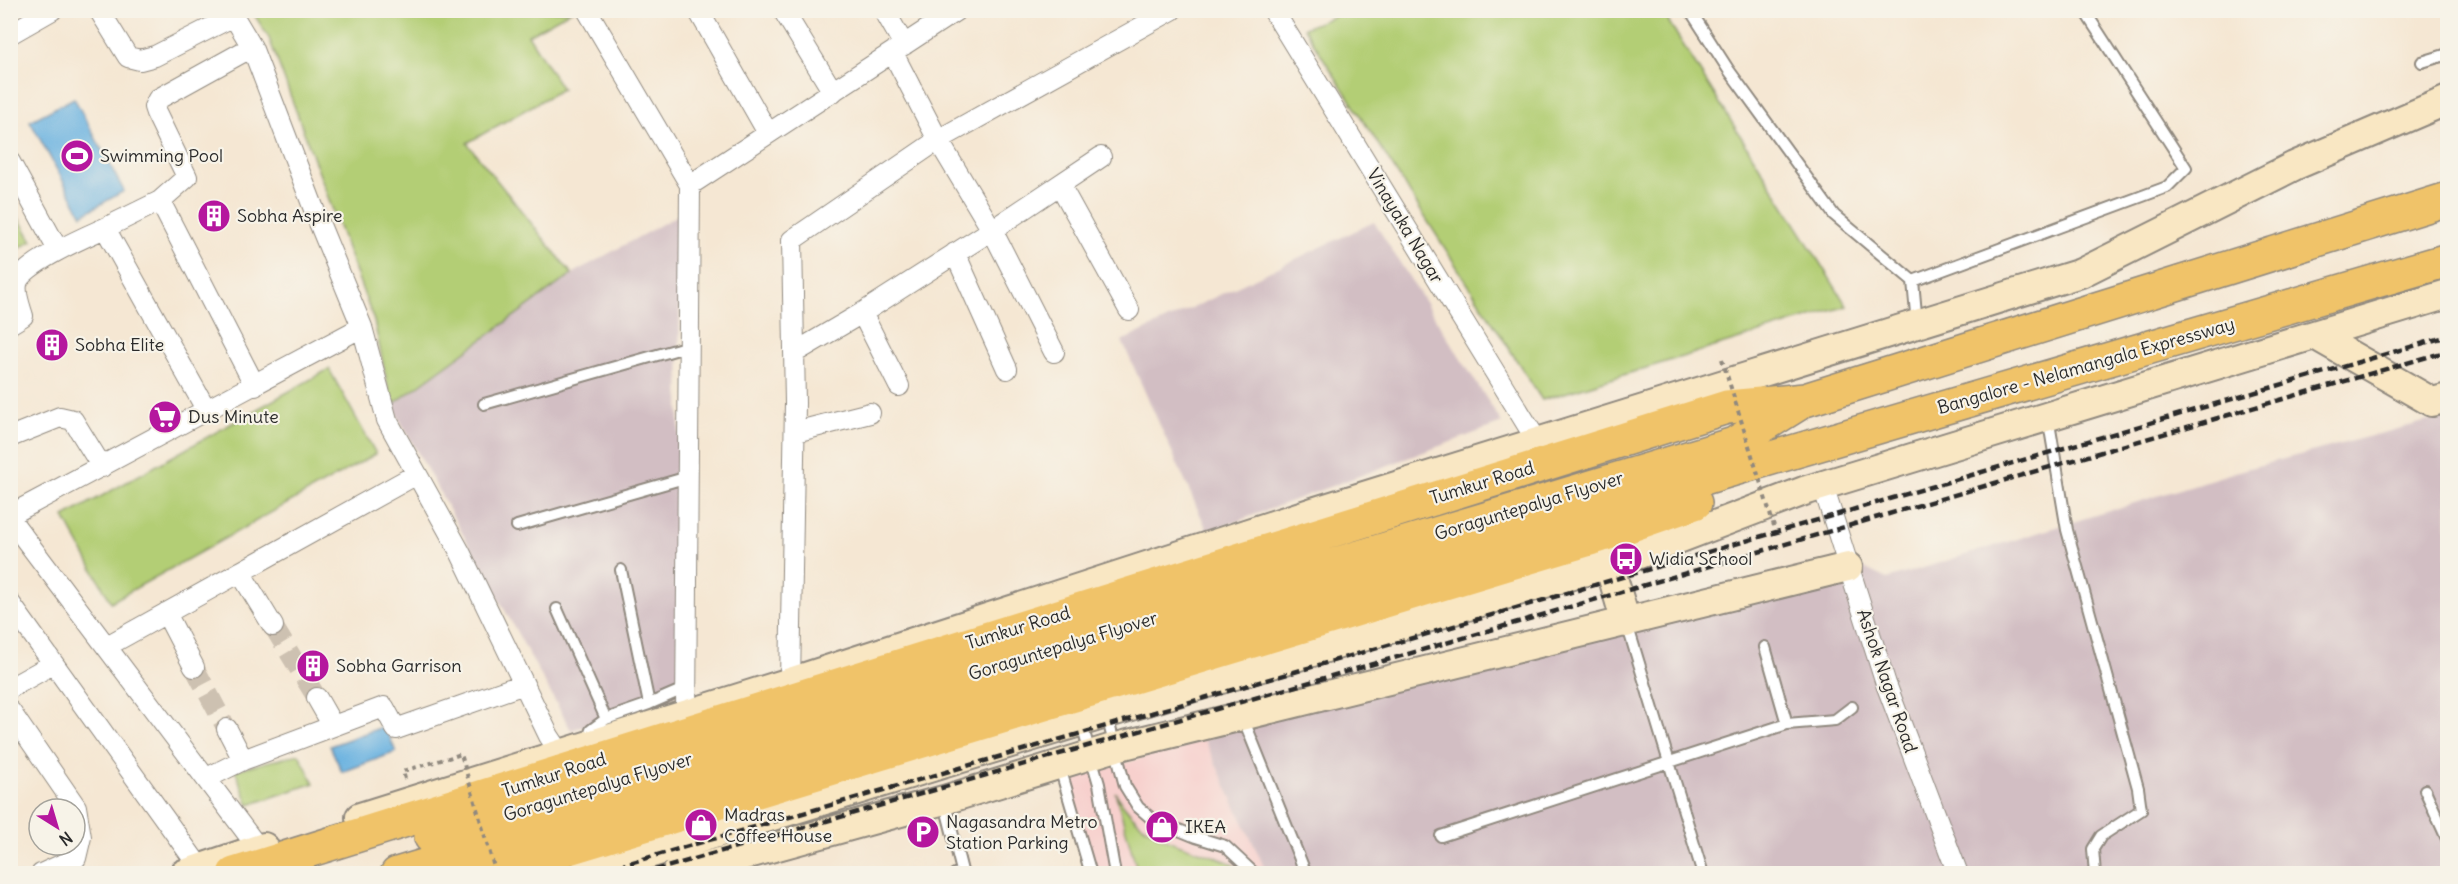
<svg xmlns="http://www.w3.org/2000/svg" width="2458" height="884" font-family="Delius,sans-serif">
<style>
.built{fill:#f7d0cd}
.industrial{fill:#d2bec3}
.green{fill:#b3ce74;stroke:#6f7c50;stroke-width:1.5}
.water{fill:#68b1e0;stroke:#4a6e86;stroke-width:1.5}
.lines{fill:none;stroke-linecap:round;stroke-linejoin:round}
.street-tunnel{stroke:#cdc1b1;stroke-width:20;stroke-dasharray:20 10;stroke-linecap:butt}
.lane-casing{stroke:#90897f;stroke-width:14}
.street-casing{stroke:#90897f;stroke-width:22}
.secondary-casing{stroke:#90897f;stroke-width:32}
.highway-casing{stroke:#90897f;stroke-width:36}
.path{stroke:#90897f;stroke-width:4;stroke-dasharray:4.5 4.5;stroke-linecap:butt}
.lane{stroke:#fff;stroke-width:10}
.street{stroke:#fff;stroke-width:20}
.secondary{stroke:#f9e7c3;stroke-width:28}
.highway{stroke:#f0c369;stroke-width:33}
.rail{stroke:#2b2b2b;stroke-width:4.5;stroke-dasharray:9 4.5;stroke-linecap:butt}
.path-bridge{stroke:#90897f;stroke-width:4;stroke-dasharray:4.5 4.5;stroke-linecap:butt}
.labels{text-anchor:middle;stroke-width:4.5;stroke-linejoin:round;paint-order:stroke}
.poi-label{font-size:18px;fill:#2b2b2b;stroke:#f7f3e8;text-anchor:start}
.street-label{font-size:18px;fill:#2b2b2b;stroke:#f7f3e8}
</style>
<rect width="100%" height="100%" fill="#f7f3e8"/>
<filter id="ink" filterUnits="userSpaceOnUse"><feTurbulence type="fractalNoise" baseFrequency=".0167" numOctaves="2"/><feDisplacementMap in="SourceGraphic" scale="12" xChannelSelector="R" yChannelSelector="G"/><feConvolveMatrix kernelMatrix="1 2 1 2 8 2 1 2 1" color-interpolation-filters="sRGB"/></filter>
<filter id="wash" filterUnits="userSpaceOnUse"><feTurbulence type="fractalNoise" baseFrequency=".008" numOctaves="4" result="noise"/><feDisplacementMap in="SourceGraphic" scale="24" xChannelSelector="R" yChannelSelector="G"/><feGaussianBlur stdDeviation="1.35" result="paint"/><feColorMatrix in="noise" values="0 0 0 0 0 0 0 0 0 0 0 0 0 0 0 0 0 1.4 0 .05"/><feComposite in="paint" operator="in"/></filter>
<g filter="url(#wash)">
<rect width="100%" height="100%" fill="#f5e7d3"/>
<path class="built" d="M1204,739L1267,873H1092L1068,780Z"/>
<path class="industrial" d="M680,214L678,695L571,730L392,406L572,274Z
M1374,222L1502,423L1208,532L1122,341Z
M2447,416V873H1267L1204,739L1842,558L1887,579L2242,470Z"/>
<path class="green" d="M350,10L571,11L528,35L562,89L467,143L572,274L392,405L374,321L269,38L252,11Z
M1350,10L1662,11L1847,306L1542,400L1304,28Z
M12,207L32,241L11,253L10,208Z
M329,369L376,454L111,602L64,517Z
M299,754L314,783L249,805L235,770Z
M1115,792C1140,835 1167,840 1210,855C1223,860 1234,862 1242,873H1138Z"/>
<path class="water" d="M74,98L124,191L82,215L30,121Z
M385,726L396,752L342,772L330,746Z"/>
</g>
<g filter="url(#ink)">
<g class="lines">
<path class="street-tunnel" d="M273,626L317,698
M194,667L227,729"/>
<defs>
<path id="lane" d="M1690,10L1728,69L1834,215L1913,281
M2422,62L2448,54
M1917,324L1913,281L2167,187L2186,168L2084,10
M484,404L689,346
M2048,417L2067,530L2138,788L2141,810L2101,836L2093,849L2095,874
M517,526L688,477
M621,570L649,704
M557,609L606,719
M1627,624L1703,874
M1107,716L1125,786L1138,807L1152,819L1196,837L1225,846L1255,874
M1243,718L1306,874
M1081,722L1099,784L1115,874
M1787,724L1835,720L1852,707
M587,741L591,730L606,719L649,704L686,688
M1059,764L1091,874
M2425,790L2448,841
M944,800L962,871L955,874
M1441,836L1787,724L1765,647"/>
<path id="street" d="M99,10L128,57L140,60L155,56L234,16
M230,10L252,47L320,225L362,327L387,420L460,552L549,736L561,754
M587,10L690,185L957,10
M698,10L768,133
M783,10L833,92
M884,10L904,45
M1273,10L1537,441
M10,34L52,10
M893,53L938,140L992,230L1101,157
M10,162L58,250
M1060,185L1129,310
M160,201L187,177L156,113L154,107L158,99L252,47
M955,253L1007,369
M862,313L899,386
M10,324L23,316C20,306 15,294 17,284C20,265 87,236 105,228
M794,353L862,313L992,230L1054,352
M207,411L105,228L160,201L255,386
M795,432L870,413
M10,437L60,417L73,420L102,467
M1823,486L1886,684L1958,874
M10,515L362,327
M10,519L259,849
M240,572L273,626
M10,603L200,868
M166,613L194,667
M107,646L417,474
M790,682L795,403L792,240L938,140L1172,10
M10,688L53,664
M317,698L333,726
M10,711L76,807L81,837L76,858L41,874
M686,715L690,185
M227,729L243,760
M207,778L243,760L384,707L396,729L524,684"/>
<path id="secondary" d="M2315,335L2432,402L2448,398
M1609,564L1626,623
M360,817L790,682L1316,511L2081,273L2294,166L2448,100
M184,874L264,847
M583,874L1174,693L1626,559L1804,491L2448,294
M676,874L944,800L1116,747L1848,567"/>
<path id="highway" d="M431,837L1734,444L1798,404
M234,874L1727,407L1805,400L2448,199
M397,874L1724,472L2448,260
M483,874L1600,536L1695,503"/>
</defs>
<use href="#lane" class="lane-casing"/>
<use href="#street" class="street-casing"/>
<use href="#secondary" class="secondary-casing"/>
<use href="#highway" class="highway-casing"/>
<path class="path" d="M405,779L403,771L455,756"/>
<use href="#lane" class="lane"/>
<use href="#street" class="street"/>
<use href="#secondary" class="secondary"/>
<use href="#highway" class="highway"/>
<path class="rail" d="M591,874L1451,627L2448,336
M642,874L1453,641L2448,351"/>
<path class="path-bridge" d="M1722,359L1774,526
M455,756L461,754L496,874"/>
</g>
</g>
<defs>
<symbol id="stadium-disc" viewBox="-11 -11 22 22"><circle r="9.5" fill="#b5179e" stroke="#f7f3e8"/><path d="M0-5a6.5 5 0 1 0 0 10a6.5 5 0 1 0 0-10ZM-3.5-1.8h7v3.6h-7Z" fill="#fff"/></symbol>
<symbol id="building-disc" viewBox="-11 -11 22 22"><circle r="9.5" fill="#b5179e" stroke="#f7f3e8"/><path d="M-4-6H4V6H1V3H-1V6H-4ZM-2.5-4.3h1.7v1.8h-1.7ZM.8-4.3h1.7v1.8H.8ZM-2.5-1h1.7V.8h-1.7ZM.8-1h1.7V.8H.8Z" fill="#fff"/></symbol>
<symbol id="supermarket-disc" viewBox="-11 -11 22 22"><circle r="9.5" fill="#b5179e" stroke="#f7f3e8"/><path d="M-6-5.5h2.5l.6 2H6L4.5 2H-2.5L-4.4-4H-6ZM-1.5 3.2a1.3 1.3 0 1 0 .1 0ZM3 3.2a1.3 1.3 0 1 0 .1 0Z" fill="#fff"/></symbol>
<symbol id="bus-disc" viewBox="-11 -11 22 22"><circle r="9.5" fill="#b5179e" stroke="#f7f3e8"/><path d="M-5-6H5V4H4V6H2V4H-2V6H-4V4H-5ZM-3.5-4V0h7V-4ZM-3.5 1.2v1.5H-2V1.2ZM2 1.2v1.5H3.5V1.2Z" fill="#fff"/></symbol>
<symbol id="shop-disc" viewBox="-11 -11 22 22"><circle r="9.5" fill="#b5179e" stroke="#f7f3e8"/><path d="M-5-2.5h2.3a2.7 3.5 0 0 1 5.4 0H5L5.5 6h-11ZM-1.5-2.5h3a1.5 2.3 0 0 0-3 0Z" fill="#fff"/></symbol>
<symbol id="parking-disc" viewBox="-11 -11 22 22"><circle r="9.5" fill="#b5179e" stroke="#f7f3e8"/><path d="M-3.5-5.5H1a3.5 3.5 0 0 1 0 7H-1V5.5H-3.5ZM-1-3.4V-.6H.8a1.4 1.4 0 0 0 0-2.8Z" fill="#fff"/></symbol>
</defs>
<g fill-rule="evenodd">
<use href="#stadium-disc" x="58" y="137" width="38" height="38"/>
<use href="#building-disc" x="195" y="197" width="38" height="38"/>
<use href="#building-disc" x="33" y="326" width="38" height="38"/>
<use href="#supermarket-disc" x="146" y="398" width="38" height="38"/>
<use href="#bus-disc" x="1607" y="540" width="38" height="38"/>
<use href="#building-disc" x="294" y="647" width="38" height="38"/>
<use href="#shop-disc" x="682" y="806" width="38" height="38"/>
<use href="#shop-disc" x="1143" y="808" width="38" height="38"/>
<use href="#parking-disc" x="904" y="813" width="38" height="38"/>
</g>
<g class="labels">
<g class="poi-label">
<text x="100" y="162">Swimming Pool</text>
<text x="237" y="222">Sobha Aspire</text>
<text x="75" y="351">Sobha Elite</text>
<text x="188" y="423">Dus Minute</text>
<text x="1649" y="565">Widia School</text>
<text x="336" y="672">Sobha Garrison</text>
<text x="724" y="821">Madras<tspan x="724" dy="21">Coffee House</tspan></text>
<text x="946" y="828">Nagasandra Metro<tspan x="946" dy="21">Station Parking</tspan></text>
<text x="1185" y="833">IKEA</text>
</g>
<g class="street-label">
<text transform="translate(1405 226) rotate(59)" y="6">Vinayaka Nagar</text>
<text transform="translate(2086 366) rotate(-16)" y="6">Bangalore - Nelamangala Expressway</text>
<text transform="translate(1482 483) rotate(-17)" y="6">Tumkur Road</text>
<text transform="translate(1529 506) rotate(-17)" y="6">Goraguntepalya Flyover</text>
<text transform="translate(1018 628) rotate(-17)" y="6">Tumkur Road</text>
<text transform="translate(1063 646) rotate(-17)" y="6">Goraguntepalya Flyover</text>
<text transform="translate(1887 681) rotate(71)" y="6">Ashok Nagar Road</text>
<text transform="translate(554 775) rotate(-18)" y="6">Tumkur Road</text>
<text transform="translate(598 787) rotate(-17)" y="6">Goraguntepalya Flyover</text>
</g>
</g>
<rect width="2458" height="884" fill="none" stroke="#f7f3e8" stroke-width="36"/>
<g transform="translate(57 827) rotate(143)"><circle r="28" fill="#f7f3e8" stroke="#a5a39c" stroke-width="1.5"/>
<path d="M0-4.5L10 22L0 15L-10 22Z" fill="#b5179e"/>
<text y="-9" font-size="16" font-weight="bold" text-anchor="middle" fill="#2b2b2b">N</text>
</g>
</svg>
